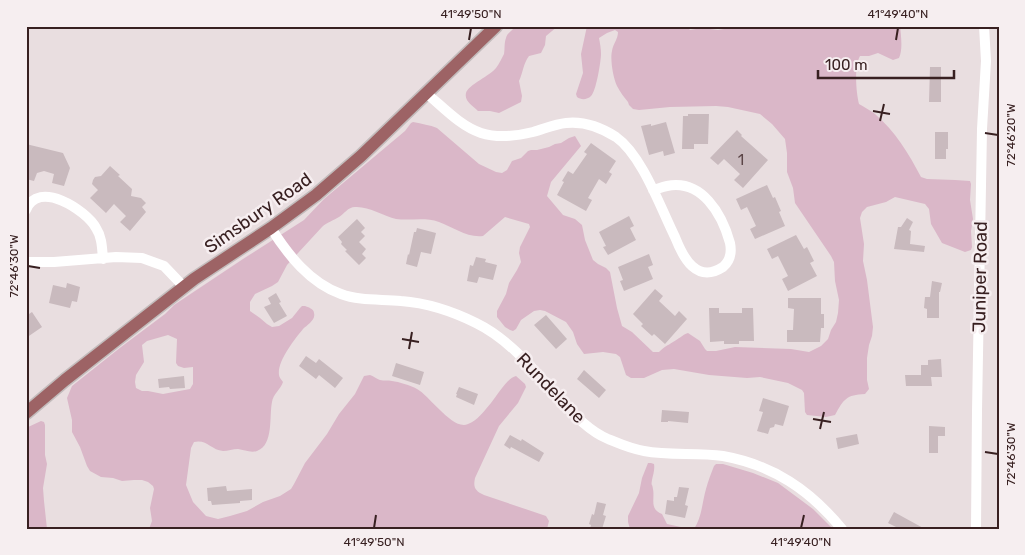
<svg xmlns="http://www.w3.org/2000/svg" width="1025" height="555" font-family="Rubik,sans-serif">
<style>
.green{fill:#dab7c8;fill-rule:evenodd}
.building{fill:#c9babe}
.lines{fill:none;stroke-linecap:round;stroke-linejoin:round}
.major-casing{stroke:#c3bcbc;stroke-width:15}
.minor{stroke:#fff;stroke-width:10}
.major{stroke:#9d6365;stroke-width:12}
.ticks{fill:none;stroke:#382021;stroke-width:2}
.labels{text-anchor:middle;stroke-width:5;stroke-linejoin:round;paint-order:stroke}
.number-label{font-size:15px;fill:#5c4648}
.street-label{font-size:18px;fill:#382021;stroke:#f6eef0}
.neatline{fill:none;stroke:#382021;stroke-width:2}
.ticks-label{font-size:12px;text-anchor:middle;fill:#382021}
</style>
<rect width="100%" height="100%" fill="#e9dee0"/>
<path class="green" d="M516,26H558L546,36L545,45L541,53L529,56C523,64 523,73 519,81L522,96L521,102L499,113L490,111H478C473,106 464,101 466,93C468,85 491,75 496,68C499,64 502,58 504,54C505,49 504,43 506,38C507,33 513,30 516,26Z
M587,26H687L690,30L702,28L718,30L724,29L725,26H900C901,35 903,50 899,58L893,60L878,53L869,56H860C854,66 856,92 859,104C864,107 870,110 875,114C895,131 909,154 921,177L927,179L955,180L970,181L971,184L970,200L973,219L971,231L972,247L971,250L965,252L942,243L931,224L929,209L925,204L895,197L886,202L867,207L862,212L860,218L864,244L863,261L867,280L873,327L872,336L869,345L867,358V380L869,389L865,394C846,395 844,399 835,415L826,417L807,415L805,412L804,393L802,390L788,383L760,377L747,378L709,375L674,369L662,370L644,378H631L626,375L620,357L616,354L603,352L584,354L577,344L573,332L566,322L545,311L540,310L534,311L521,320L516,329L513,331L510,330L505,327L497,317V311L506,294L509,283L517,270L521,262L519,253L520,247L530,227L529,224L505,217L483,236C467,238 453,227 439,222C425,217 410,221 396,219C384,216 368,206 355,207C348,207 344,214 339,217C333,221 327,222 322,227L287,265L278,282L272,286L255,294L250,302V311L260,318L267,324L272,327L279,326L292,318L300,308L302,306H305C308,307 314,309 314,313C316,320 307,325 303,329C295,339 277,361 279,375C279,377 281,379 283,382C281,389 273,394 272,402C269,416 274,445 257,451C251,453 244,450 238,449C233,449 228,451 223,451C211,450 207,439 194,442L191,448L186,485L193,502L206,516L218,519L230,516L247,511L263,502L280,496L291,489L294,484L305,463L327,434L339,414L355,394L364,376L370,375C373,376 377,379 380,380C384,381 388,380 392,381C399,382 410,385 417,389C430,396 453,431 468,424C477,421 485,410 491,403C497,396 507,378 516,376L525,384L526,387L518,403L499,426L475,478C473,487 475,491 484,495L546,516L549,521L547,529H149L152,521L150,508L154,489L153,486L148,482L142,480H134L122,481L113,478L101,477L90,471L87,466L80,447L72,432V420L67,398L72,386L121,347L165,314L174,305L243,259L304,220L324,199L405,131L411,123L413,122C422,124 430,125 437,128L479,164L496,172L502,173L507,170L512,161L521,158L528,151L531,150H537L549,147L555,144L561,143L569,138L575,136L581,146L551,182L547,196L563,215L575,219L582,225L585,240L593,260L598,264L606,268L610,272L617,308L622,326L632,332L653,352H659C665,346 667,346 673,342C679,339 682,335 688,333L700,341L705,349L707,351H716L735,347L791,349L809,352L821,346L828,339L831,330L836,322L838,313L839,300L835,281L834,262L831,256L795,203L793,188L787,172V153L785,139L772,124L760,114L728,107L716,106L670,107L639,110L633,109L629,105L628,102C624,97 620,92 617,86C613,78 610,59 612,51C613,44 618,39 618,32L615,30L607,33L599,38C600,43 601,49 601,54C601,61 596,92 591,96C587,100 581,100 577,97L576,94L583,73L581,54ZM168,335L177,339L176,363L178,366L184,368L193,367V384L190,389L163,394L148,391H142L136,388L135,382L136,375L144,362L142,345L147,341Z
M41,421L44,422L45,425V455L47,464L43,488L44,501L47,529H26V428Z
M648,463H651L654,464C655,470 653,475 652,480C651,487 652,482 653,489C655,499 649,509 662,514L667,524L690,529H630L628,522V516L639,493L642,478Z
M716,464H723L753,473L778,483L813,509L833,529H694C702,517 702,503 706,489C708,481 711,474 714,466Z"/>
<path class="building" d="M930,67H941V102H929Z
M688,114H709L708,144H694V149H682L683,116H688Z
M666,122L675,153L664,156L663,151L649,155L641,126L651,124V126Z
M737,130L742,135L741,136L768,160L743,188L734,180L740,174L724,159L718,165L710,158Z
M935,132H948V149H946V159H935Z
M591,143L616,161L609,172L612,174L606,184L599,179L588,198L592,200L586,211L557,195L564,182L562,181L568,171L573,174L587,154L584,152Z
M26,144L63,153L70,168L64,186L52,183L54,174L44,171L37,173L34,181L26,179Z
M110,166L120,175L118,176L132,189L131,196L141,198L146,203L142,207L146,212L130,231L120,222L126,216L114,204L106,213L90,198L98,190L92,184L93,180L95,177L101,176Z
M767,185L773,198L775,197L781,211L779,212L785,226L755,239L750,229L756,226L747,207L741,210L736,199Z
M629,216L634,226L630,228L636,240L608,255L603,247L606,246L599,232Z
M907,218L913,222L909,230L911,231L910,244L925,246L924,252L894,249L898,227H901Z
M357,219L365,228L361,232L365,236L359,242L366,249L362,254L366,258L359,265L345,251L347,250L341,244L342,242L338,237Z
M417,228L436,233L431,254L421,252L417,267L406,264L408,254L409,255L414,232H416Z
M796,235L804,249L807,247L814,261L810,263L817,276L788,291L782,279L788,276L778,256L772,259L767,249Z
M649,254L653,265L648,267L653,279L624,291L620,281L623,280L618,267Z
M476,257L486,259L485,262L497,265L493,280L479,277L477,283L467,281L470,265L473,266Z
M932,281L942,283L940,292H939V318H927V309L924,308L925,297H930Z
M67,283L80,287L77,302L72,301L70,308L49,303L53,285L66,288Z
M655,289L663,296L659,301L675,316L679,311L687,319L665,344L654,334L652,336L641,326L643,324L633,314Z
M276,293L281,302L279,303L287,316L274,323L264,307L271,304L268,298Z
M788,298H821V314H824V328H821L820,342H787V330H793L794,309L788,308Z
M709,308H719V313H742V308H753L754,341H739V344H724V341L710,342Z
M32,312L42,327L26,338V316Z
M546,315L567,339L556,349L534,325Z
M306,356L316,363L319,359L343,378L335,388L319,375L316,379L299,366Z
M941,359L942,377H931L932,386H906L905,375H921V365H928V360Z
M396,363L424,372L420,385L392,376Z
M584,370L606,390L599,398L577,379Z
M184,376L185,388L170,389L169,387L159,388L158,379Z
M459,387L478,394L474,405L456,397L457,394H456Z
M763,398L789,406L783,426L775,424L774,427L770,428L768,434L757,431L763,412L759,411Z
M662,410L689,412L688,423L668,421V422H661Z
M929,426L945,427V436H938V453H929Z
M857,434L859,444L838,449L836,438Z
M510,435L521,441L522,439L544,453L539,462L511,447L510,449L504,445Z
M226,486L227,491L252,489V500L240,501V503L212,505L211,501H208L207,488Z
M679,487L689,488L685,505L688,506L685,518L665,514L667,500L674,501V497H677Z
M597,502L606,504L603,515L606,516L602,529H590L591,525L589,524L592,514L594,515Z
M894,512L925,529H900L888,523Z"/>
<g class="lines">
<defs>
<path id="major" d="M26,413L65,380L194,279L271,228L316,195L361,156L496,26"/>
</defs>
<use href="#major" class="major-casing"/>
<path class="minor" d="M426,93C443,107 460,126 481,133C497,138 517,136 533,132C544,129 555,124 566,123C584,121 602,128 616,137C642,155 661,209 675,237C679,247 684,259 692,266C702,275 712,274 723,267C730,261 732,253 730,243C722,214 702,179 667,186C662,187 657,189 653,190
M26,210C38,179 86,210 96,228C102,237 102,248 103,259
M271,228C288,255 310,283 341,294C359,301 381,299 401,301C427,303 452,311 476,323C509,339 533,369 557,396C572,412 587,430 608,439C620,444 631,449 644,451C670,456 697,452 723,456C773,465 810,490 842,529
M26,262H54L116,257L142,258L164,266L184,287
M976,529L977,411L982,129L986,61L984,26"/>
<use href="#major" class="major"/>
</g>
<path class="ticks" d="M469,40L471,28M896,40L898,28M873,111L890,114M880,121L884,104M985,133L998,135M28,266L40,268M402,339L419,342M409,349L412,332M813,419L831,422M820,429L824,412M985,452L998,454M374,528L376,515M801,528L804,515"/>
<g class="labels">
<g class="number-label">
<text x="741" y="165">1</text>
</g>
<g class="street-label">
<text transform="translate(258 213) rotate(-35)" y="6">Simsbury Road</text>
<text transform="translate(980 277) rotate(-89)" y="6">Juniper Road</text>
<text transform="translate(551 388) rotate(46)" y="6">Rundelane</text>
</g>
</g>
<rect width="1025" height="555" fill="none" stroke="#f6eef0" stroke-width="55"/>
<path d="M818 70v8h136v-8" fill="none" stroke="#382021" stroke-width="2.5"/>
<text x="825" y="70" font-size="15" fill="#382021" stroke="#f6eef0" stroke-width="4" paint-order="stroke">100 m</text>
<rect x="28" y="28" width="970" height="500" class="neatline"/>
<g class="ticks-label">
<text x="471" y="18">41°49'50"N</text>
<text x="898" y="18">41°49'40"N</text>
<text transform="translate(1011 135) rotate(-90)" y="4">72°46'20"W</text>
<text transform="translate(14 266) rotate(-90)" y="4">72°46'30"W</text>
<text transform="translate(1011 454) rotate(-90)" y="4">72°46'30"W</text>
<text x="374" y="546">41°49'50"N</text>
<text x="801" y="546">41°49'40"N</text>
</g>
</svg>
